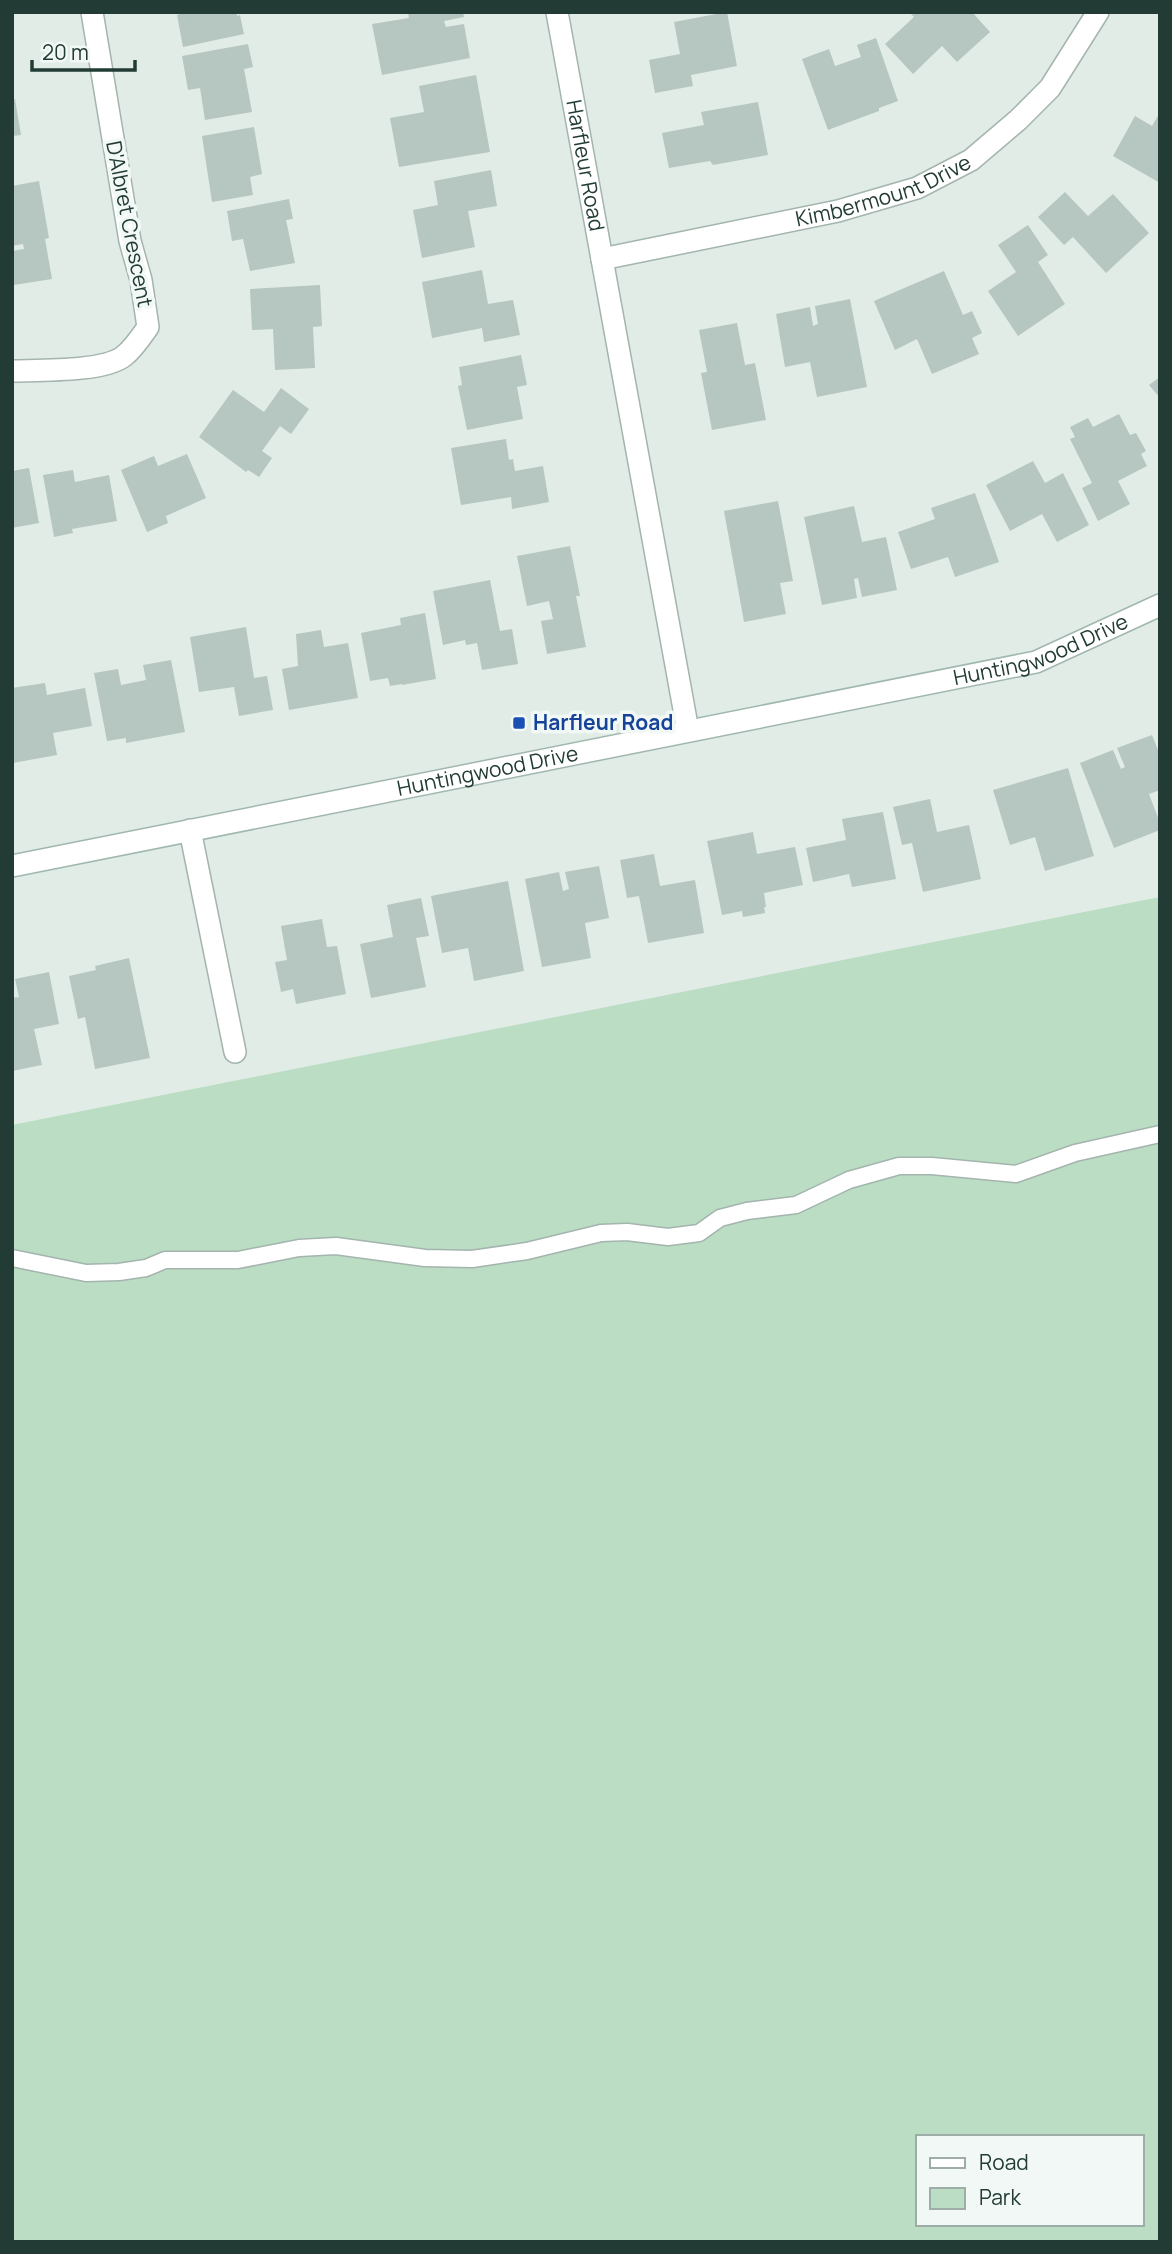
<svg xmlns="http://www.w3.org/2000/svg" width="1172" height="2254" font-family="Manrope,sans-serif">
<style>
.green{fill:#baddc3;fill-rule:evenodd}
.building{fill:#b6c6c0}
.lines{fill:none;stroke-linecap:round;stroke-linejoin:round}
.lane-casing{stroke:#a4b4ae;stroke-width:19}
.street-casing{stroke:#a4b4ae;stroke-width:24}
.secondary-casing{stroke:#a0b7af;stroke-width:24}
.lane{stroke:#fff;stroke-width:16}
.street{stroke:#fff;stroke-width:21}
.secondary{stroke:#fff;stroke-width:21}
.transit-dot{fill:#1a4fb4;stroke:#f2f8f5;stroke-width:2.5}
.labels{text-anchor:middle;stroke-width:7;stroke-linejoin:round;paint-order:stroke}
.street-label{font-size:21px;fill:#223c35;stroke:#f2f8f5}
.transit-label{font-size:21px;font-weight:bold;fill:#164399;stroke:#f2f8f5;text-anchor:start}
</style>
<rect width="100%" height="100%" fill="#e1ece7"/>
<path class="green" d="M1160,897V2242H12V1125ZM918,2137H1142V2224H918Z"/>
<path class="building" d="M187,12H237V16L240,15L244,34L183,47L177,15Z
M408,12H463L464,17L444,21L446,27L464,24L470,58L382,75L372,24L409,18Z
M727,12L737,66L691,75L693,86L655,93L649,60L680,54L674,22Z
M909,12H972L990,32L957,62L942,46L913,74L885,44L914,17Z
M876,38L898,101L879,108V111L828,130L802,59L829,49L835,66L861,57L857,45Z
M248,44L253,67L244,69L252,112L205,120L200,88L188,90L182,56Z
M476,75L490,152L399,167L390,118L424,112L419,86Z
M15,99L21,135L12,136V100Z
M758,102L768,155L713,165L710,161L669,168L662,133L704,125L701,112Z
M1160,112V183L1113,156L1135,116L1152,126Z
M254,127L262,174L250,177L253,195L212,202L202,136Z
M491,170L497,206L468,211L475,247L422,258L413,210L438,205L434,181Z
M39,181L49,238L45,239L52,279L14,285L12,251L24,249L23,244L12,246V186Z
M1065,192L1088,216L1113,194L1149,233L1106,273L1073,237L1064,245L1038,217Z
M289,199L293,219L286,220L295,263L250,271L243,239L232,241L227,211Z
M1028,225L1048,255L1038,262L1065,304L1018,336L988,291L1016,272L998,245Z
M482,270L488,304L513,300L520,335L484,342L482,328L432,338L422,282Z
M944,271L963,315L972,311L982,333L972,338L979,354L932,374L917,339L895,350L874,301Z
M320,285L322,326L313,327L315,368L275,370L273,329L252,330L250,289Z
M850,299L867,387L817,397L810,362L785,367L776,314L810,307L813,326L818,324L815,306Z
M737,323L745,365L755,363L766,420L712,430L701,373L707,372L699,330Z
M521,355L527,385L517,387L523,419L467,430L458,386L462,385L459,367Z
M1160,377V398L1149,385Z
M281,388L309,409L291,434L280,426L262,451L272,458L259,477L248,470L246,472L199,437L233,390L264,412Z
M1119,414L1130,435L1136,433L1146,451L1141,454L1147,466L1118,481L1130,504L1098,521L1082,488L1092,483L1070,439L1075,437L1070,427L1088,418L1093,427Z
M506,439L509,460L513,459L515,471L543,466L549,502L512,509L511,497L461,505L451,448Z
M187,454L206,498L166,516L168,523L147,532L121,470L154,456L158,466Z
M1033,461L1045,483L1063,473L1089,525L1057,542L1042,514L1010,531L986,485Z
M29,468L39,523L12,528V471Z
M73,470L75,482L109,475L117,521L72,529L73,533L54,537L43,475Z
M975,493L999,562L955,577L948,557L911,569L898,532L935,519L931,508Z
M778,501L793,581L780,583L786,614L744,622L724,511Z
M854,506L862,542L886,537L897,590L862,597L858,578L854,579L857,598L822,605L804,517Z
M570,546L580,596H576L586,647L547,654L541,621L553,619L549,601L527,606L517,556Z
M490,580L500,631L512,629L518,664L482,670L477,643L466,645L465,640L443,645L433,591Z
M425,613L436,679L402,685V684L390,686L388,678L370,681L361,633L401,625L400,618Z
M246,627L254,678L267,676L273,710L239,716L234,687L199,692L190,637Z
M321,630L324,647L348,643L358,698L289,710L282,669L298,666L296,634Z
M171,660L185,732L126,743V738L107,741L94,673L118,669L121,685L146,680L143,665Z
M45,683L47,695L85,688L92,726L53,733L57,755L13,763L12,688Z
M1152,735L1160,755V790L1149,794L1160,823V830L1114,848L1080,763L1113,750L1121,769L1125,767L1117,748Z
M1068,768L1094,856L1045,871L1035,837L1010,845L993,790Z
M930,799L937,832L969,825L981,879L923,892L912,843L902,845L893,807Z
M883,812L896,879L852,887L849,874L813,882L806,848L846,840L842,819Z
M753,832L757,854L795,847L803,885L764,893L766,907H764L765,913L743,917L742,911L722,915L707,841Z
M654,854L660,886L695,880L704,933L648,943L639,896L627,898L620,860Z
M599,866L609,918L585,923L591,958L542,967L525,879L559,872L563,891L569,889L565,872Z
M508,881L524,971L474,981L468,948L442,953L431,896Z
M421,898L429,936L416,938L426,987L371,998L360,944L393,937L387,905Z
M322,919L327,947L337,946L346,994L296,1004L293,989L281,992L275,962L287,960L281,926Z
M129,958L150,1058L95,1069L85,1017L78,1019L69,976L96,970L95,966Z
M49,972L59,1024L34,1029L42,1065L12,1071V998L19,997L15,979Z"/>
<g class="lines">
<defs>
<path id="lane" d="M12,1258L86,1273L119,1272L146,1268L165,1260H238L299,1248L336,1246L425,1258L472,1259L527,1251L601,1233L627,1232L668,1237L699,1233L720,1218L747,1211L796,1205L849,1180L899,1166H932L1016,1174L1075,1153L1160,1134"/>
<g id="street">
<path id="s1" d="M557,12L688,731"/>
<path id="s2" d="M602,259L838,211L917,188L971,160L1018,120L1050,88L1098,12"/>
<path d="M12,371C39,370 104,372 124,356C134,348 141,337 148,327L141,280L130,241L92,12"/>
<path d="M190,830L235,1052"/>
</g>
<g id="secondary">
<path id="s3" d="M12,866L1036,662L1160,605"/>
</g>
</defs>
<use href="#lane" class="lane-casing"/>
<use href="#street" class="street-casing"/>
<use href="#secondary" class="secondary-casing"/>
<use href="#lane" class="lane"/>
<use href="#street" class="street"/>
<use href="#secondary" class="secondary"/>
</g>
<rect class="transit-dot" x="512" y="716" width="14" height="14" rx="3.5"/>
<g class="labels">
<g class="street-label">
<text dy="7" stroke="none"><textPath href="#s1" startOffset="156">Harfleur Road</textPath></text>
<text dy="7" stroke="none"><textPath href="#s2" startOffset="290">Kimbermount Drive</textPath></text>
<text transform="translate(129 224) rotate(79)" y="7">D'Albret Crescent</text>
<text dy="7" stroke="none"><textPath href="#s3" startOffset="1052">Huntingwood Drive</textPath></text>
<text dy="7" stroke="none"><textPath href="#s3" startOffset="485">Huntingwood Drive</textPath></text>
</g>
<g class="transit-label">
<text x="533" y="730">Harfleur Road</text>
</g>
</g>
<rect width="1172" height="2254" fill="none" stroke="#223c35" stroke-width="28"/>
<rect x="916" y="2135" width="228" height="91" fill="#f2f8f5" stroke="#9fada8" stroke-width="2"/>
<rect x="930" y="2158" width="35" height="10" fill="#ffffff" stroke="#9fada8" stroke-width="2"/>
<text x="979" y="2170" font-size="21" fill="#223c35">Road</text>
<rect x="930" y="2188" width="35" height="21" fill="#baddc3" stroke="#9fada8" stroke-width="2"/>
<text x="979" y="2205" font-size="21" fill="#223c35">Park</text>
<path d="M32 60v10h103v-10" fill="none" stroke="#223c35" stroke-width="3.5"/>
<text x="42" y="60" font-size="21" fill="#223c35" stroke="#f2f8f5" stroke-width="5" paint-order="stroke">20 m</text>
</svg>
